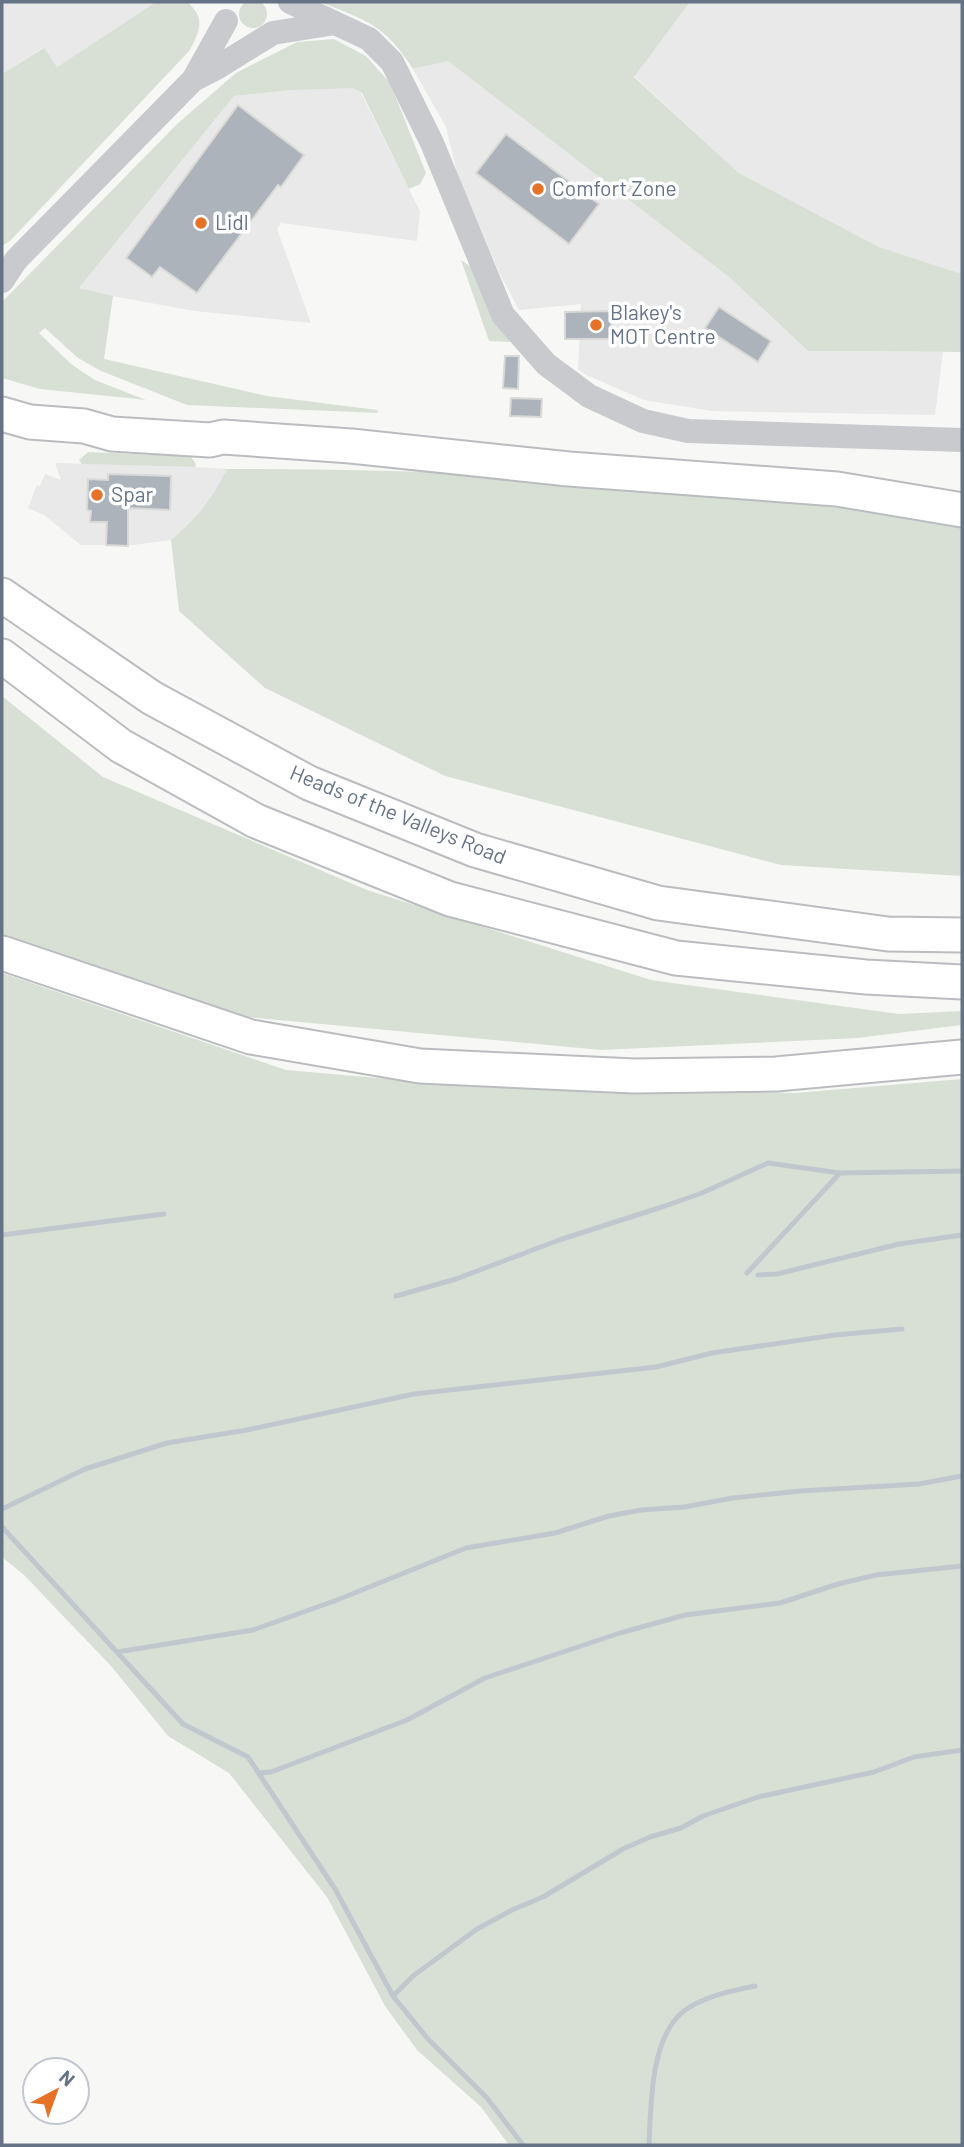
<svg xmlns="http://www.w3.org/2000/svg" width="964" height="2147" font-family="Barlow,sans-serif">
<style>
.built{fill:#e8e9e8}
.green{fill:#d8e0d6}
.lines{fill:none;stroke-linecap:round;stroke-linejoin:round}
.stream{stroke:#c0c8ce;stroke-width:5}
.building{fill:#acb3ba;stroke:#d9dad7;stroke-width:2}
.trunk-casing{stroke:#babcc0;stroke-width:37}
.tertiary{stroke:#c8cace;stroke-width:24}
.trunk{stroke:#fff;stroke-width:33}
.poi-dot{fill:#e67227;stroke:#fff;stroke-width:2.5}
.labels{text-anchor:middle;stroke-width:7;stroke-linejoin:round;paint-order:stroke}
.poi-label{font-size:21px;fill:#667387;stroke:#fff;text-anchor:start}
.street-label{font-size:21px;fill:#667387;stroke:#fff}
</style>
<rect width="100%" height="100%" fill="#f7f8f5"/>
<path class="built" d="M2,2H156L57,67L43,48L2,74Z
M690,2H962V274L879,247L739,173L634,76Z
M447,60L729,277L808,351L943,352L935,415L712,411L644,400L586,375L578,369L581,304L519,310L501,276L458,177L446,127L413,69Z
M352,87L361,93L420,211L417,241L281,223L277,229L311,323L195,311L95,293L79,288L234,96L293,90Z
M55,463L195,467L227,469L211,501L192,522L171,540L133,545H81L44,515L28,508L37,485L40,486L45,474L61,480Z"/>
<path class="green" d="M239 14a14 14 0 1 1 28 0a14 14 0 1 1-28 0Z
M156,2H187C206,18 200,30 190,50L10,241L2,246V74L44,48L57,67Z
M320,2H690L634,77L739,173L879,247L962,274V352L808,351L729,277L448,61L413,69C385,25 366,20 320,2Z
M334,39L366,56L390,83L426,173L420,184L409,189L362,93L353,88L293,90L234,96L79,288L113,296L104,359L267,396L377,410L378,413L187,405L101,371L78,358L45,328L39,333L71,364L95,380L146,400L40,389L2,378V302L178,123L236,73L297,42Z
M461,260L471,267L513,342L489,341Z
M88,452L183,456L191,457L196,464L195,467L82,464L79,460Z
M227,469C430,469 634,477 836,501C878,506 920,514 962,520V876L781,865L445,776L265,688L179,611L171,540C199,516 210,502 227,469Z
M2,696L103,777L367,890L651,980L899,1014L962,1011V1025L858,1038L601,1050L236,1016L2,941Z
M2,973L286,1070L459,1085L795,1093L962,1079V2145H509L481,2107L417,2050L385,2006L327,1897L229,1773L168,1736L111,1666L24,1575L2,1557Z"/>
<g class="lines">
<path class="stream" d="M2,1235L164,1214
M747,1273L840,1173
M758,1275L777,1274L899,1244L962,1235
M396,1296L456,1279L559,1240L662,1207L702,1193L768,1163L840,1173L962,1171
M2,1509L85,1469L167,1443L247,1430L414,1394L656,1367L712,1353L835,1335L902,1329
M2,1527L183,1724L248,1757L335,1889L393,1996L428,2039L487,2098L523,2145
M117,1652L253,1630L337,1600L466,1548L555,1533L609,1516L641,1510L684,1507L733,1498L800,1491L919,1484L962,1476
M259,1773L271,1772L407,1720L485,1678L620,1633L685,1615L780,1603L838,1584L876,1575L962,1566
M393,1996L413,1976L477,1929L512,1910L543,1897L623,1849L650,1837L681,1828L703,1816L758,1797L874,1772L914,1757L962,1750
M649,2145C651,2106 650,2037 684,2011C704,1996 731,1991 755,1986"/>
</g>
<path class="building" d="M238,105L304,155L281,187L278,185L197,293L160,267L152,277L126,258Z
M506,134L599,204L569,244L476,173Z
M719,307L771,341L758,362L705,328Z
M611,311L612,339H565V312Z
M505,356H519L518,389L503,388Z
M511,398L542,399L541,417L510,416Z
M108,474L171,476L170,510L128,508V546L106,545L107,522H90L91,511L87,510L88,479L108,480Z"/>
<g class="lines">
<defs>
<path id="trunk" d="M2,414L30,422L84,426L112,434L210,440L223,437L351,446L569,469L837,489L962,510
M2,595L152,698L309,783L475,850L658,903L888,934L962,935
M2,656L121,746L256,821L450,899L676,958L866,977L962,982
M2,953L251,1037L420,1066L634,1076L776,1074L962,1057"/>
</defs>
<use href="#trunk" class="trunk-casing"/>
<path class="tertiary" d="M290,2L369,39L392,62L432,143L503,315L546,364L589,396L643,421L688,431L962,440
M193,80L226,21
M2,281L16,260L193,80L218,67L273,33L335,23"/>
<use href="#trunk" class="trunk"/>
</g>
<g class="poi-dot">
<circle cx="538" cy="189" r="7"/>
<circle cx="201" cy="223" r="7"/>
<circle cx="596" cy="325" r="7"/>
<circle cx="97" cy="495" r="7"/>
</g>
<g class="labels">
<g class="poi-label">
<text x="552" y="196">Comfort Zone</text>
<text x="215" y="230">Lidl</text>
<text x="610" y="320">Blakey's<tspan x="610" dy="24">MOT Centre</tspan></text>
<text x="111" y="502">Spar</text>
</g>
<g class="street-label">
<text transform="translate(398 815) rotate(22)" y="7">Heads of the Valleys Road</text>
</g>
</g>
<rect width="964" height="2147" fill="none" stroke="#667387" stroke-width="7"/>
<g transform="translate(56 2091) rotate(41)"><circle r="33" fill="#ffffff" stroke="#c2c7cf" stroke-width="2"/>
<path d="M0-5L12 26L0 18L-12 26Z" fill="#e67227"/>
<text y="-10" font-size="19" font-weight="bold" text-anchor="middle" fill="#667387">N</text>
</g>
</svg>
